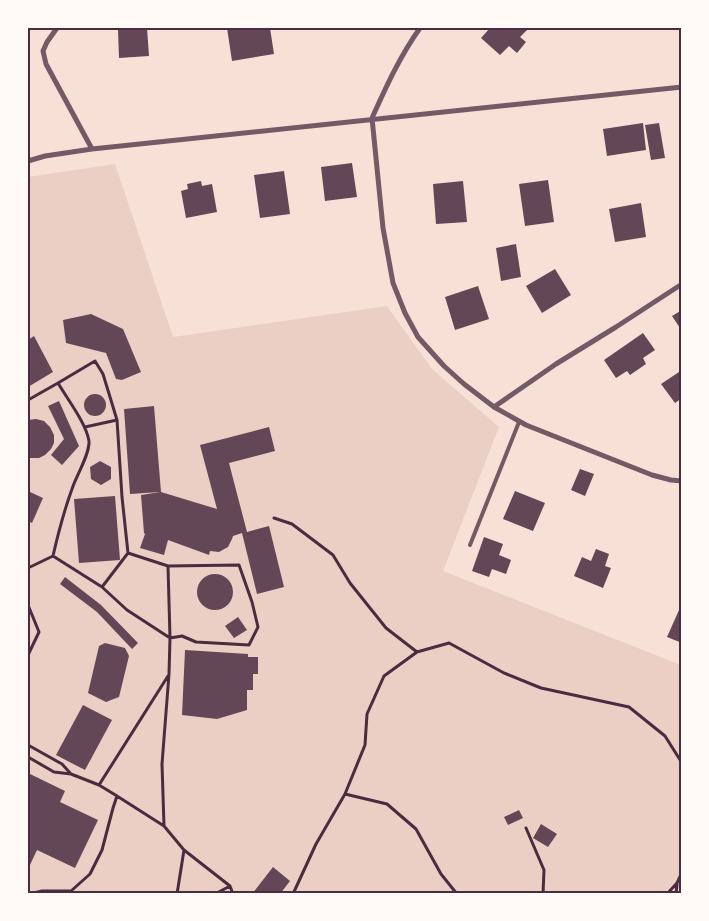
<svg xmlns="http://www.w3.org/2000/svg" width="709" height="921" font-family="'Archivo Narrow',sans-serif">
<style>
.green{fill:#ebcfc5}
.building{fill:#644757}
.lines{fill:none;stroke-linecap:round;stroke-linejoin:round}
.path{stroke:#4a2c40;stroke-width:3}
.service{stroke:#755966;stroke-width:4}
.minor{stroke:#755966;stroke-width:5}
.neatline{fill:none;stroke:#4a2c40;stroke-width:2}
</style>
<rect width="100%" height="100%" fill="#f7e1d7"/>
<path class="green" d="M115,164L173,337L387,306L432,369L499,427L443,571L681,665V893H28V177Z"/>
<path class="building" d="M147,28L149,56L119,58L118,30Z
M227,28H270L274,54L232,61Z
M490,28H529L520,37L526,42L517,53L509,46L500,55L481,38Z
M643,123L646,150L607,156L603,129Z
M659,123L665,158L651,160L645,125Z
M352,163L357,197L325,201L321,167Z
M284,171L290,214L260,218L254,175Z
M548,180L554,222L525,226L519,184Z
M201,181L202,186L212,184L217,212L186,218L181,191L188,189L187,184Z
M463,181L467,222L436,224L433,184Z
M641,203L646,237L615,242L609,209Z
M516,244L521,277L501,281L496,248Z
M555,269L571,295L542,313L526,286Z
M478,286L489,319L455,330L445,297Z
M682,310V331L672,316Z
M91,314L123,329L141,372L122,380L116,379L106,353L66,343L63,320Z
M643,333L655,350L643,358L646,364L630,375L627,371L616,378L604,360Z
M34,336L53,372L28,387V340Z
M682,370V398L675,403L661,384Z
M84 405a11 11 0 1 1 22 0a11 11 0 1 1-22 0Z
M59,401L79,446L62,465L51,455L64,439L48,406Z
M154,406L161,492L217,509L200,445L269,427L275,451L229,463L247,532L269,526L284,587L257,594L242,533L233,536L232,539L228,547L219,552L210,551L209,555L168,540L164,555L140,548L145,534L144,533L141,495L160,492L130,494L124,409Z
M36,419L44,421L50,427L54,435V443L51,449L45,455L39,458H29L28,457V420Z
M100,461L111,467V479L101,485L91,479L90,467Z
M580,469L594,474L585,496L571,490Z
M28,491L43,498L32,523L28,521Z
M515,491L545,503L533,531L503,519Z
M115,496L120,560L79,563L74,499Z
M484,537L503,544L499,555L511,560L506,574L492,569L489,577L472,571Z
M596,549L609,554L605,566L611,568L603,588L574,576L582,557L591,561Z
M197 592a18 18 0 1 1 36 0a18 18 0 1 1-36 0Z
M65,577L101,605L138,643L132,649L97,612L60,584Z
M679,610L682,611V643L667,637Z
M238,617L247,630L234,638L225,626Z
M105,643L125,648L129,656L119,697L106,702L88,693L99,646Z
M185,650L248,654V657H258V674H253V690H247V710L217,719L182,715Z
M83,705L112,720L85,770L56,755Z
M28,773L65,791L60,802L98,820L75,868L37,850L30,865L28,864Z
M519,810L523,818L508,825L504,817Z
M541,824L557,834L548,847L533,838Z
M273,867L290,881L280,894H252Z"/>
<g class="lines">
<path class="path" d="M58,383L95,361L103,374L117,420
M28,400L58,383C68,400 86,423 89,441C90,454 76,476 72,489C64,511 58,534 53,556
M85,427L117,420L122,497L128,553L102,587L127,610L170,638L169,674L162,764L164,826
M274,518L292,524L333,555L350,583L386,628L417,652
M128,553L168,566L170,638L182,636L196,642L249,645L258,627L252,602L239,565L168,566
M28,568L53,556L102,587
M28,605L39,632L28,655
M28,745L62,764L71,774L99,785L117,796L164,826L184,850L230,886L233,894
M28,757L54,772L71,774
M99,785L168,676
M345,794L387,804L416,829L441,874L457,894
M526,828L544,870L543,894
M29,894L42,891H71L90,874L102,850L113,808L117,796
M177,894L184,850
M215,894L230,886
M293,894L316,844L345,794L365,745L367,714L384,676L417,652L449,643L504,673L541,688L629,707L665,736L682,763
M667,894L677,883L682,872
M676,894L677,884"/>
<path class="service" d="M470,545L519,422"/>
<path class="minor" d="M57,28L47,42L43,51L46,64L92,149
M372,118L383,228L393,283L405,313L418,337L444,366L464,384L494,407L526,425L652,475L671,480L682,481
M372,118C386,87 400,56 420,28
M28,161L45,156L92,149L682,87
M494,407L556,364L616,327L682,284"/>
</g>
<rect width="709" height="921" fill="none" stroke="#fffaf5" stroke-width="58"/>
<rect x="29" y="29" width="651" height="863" class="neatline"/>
</svg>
